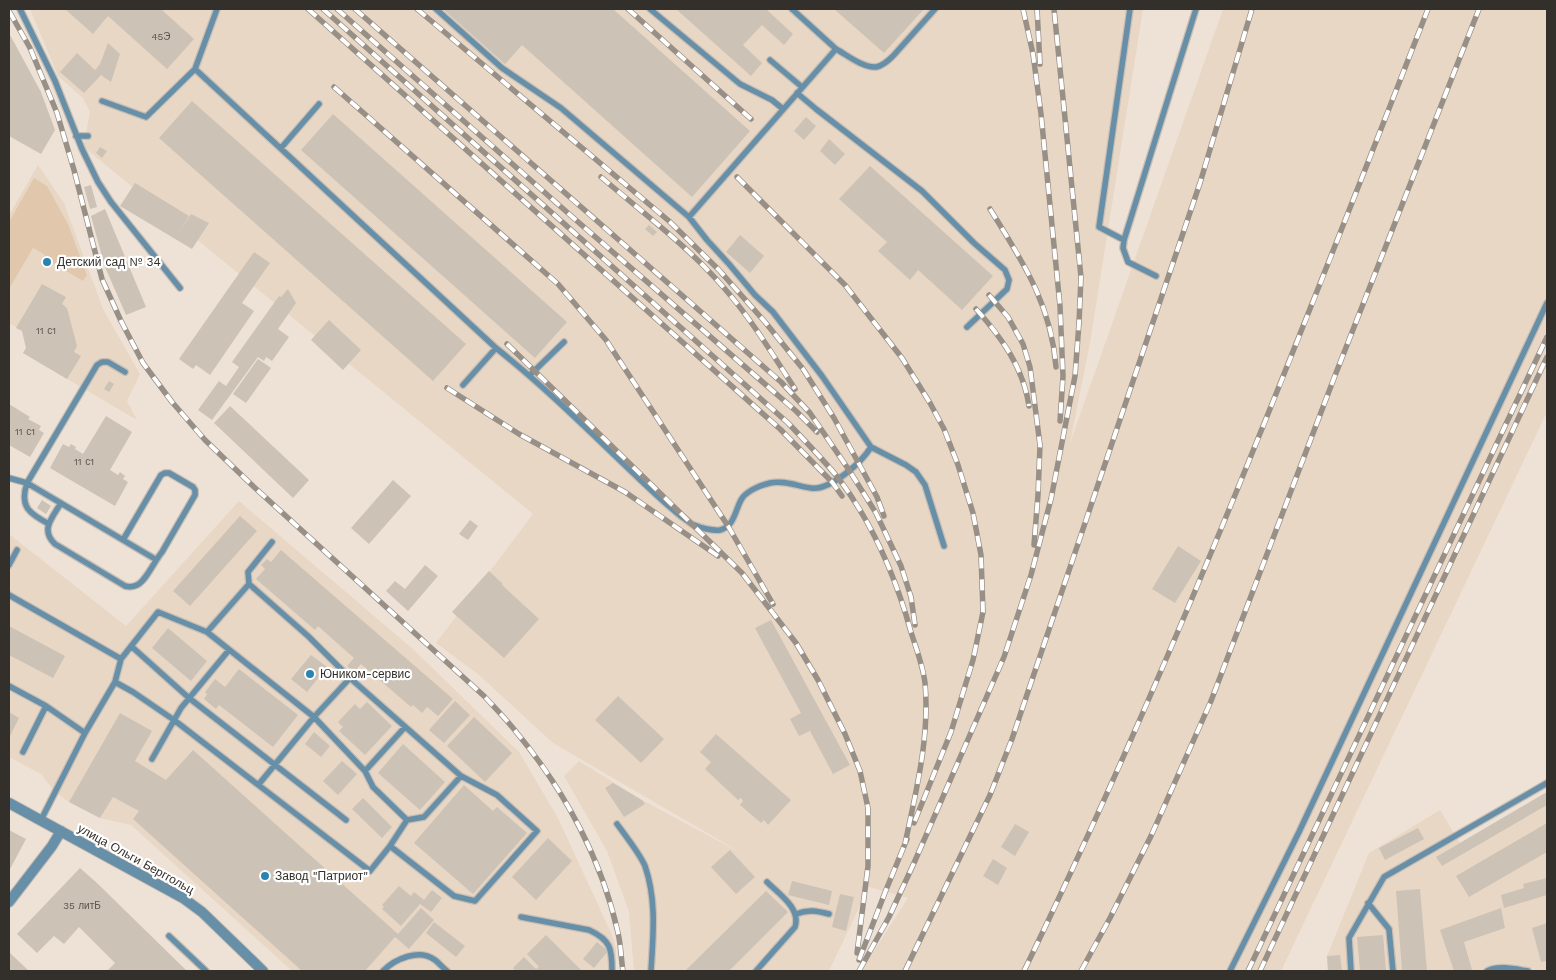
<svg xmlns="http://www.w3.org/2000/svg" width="1556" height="980" font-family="'Work Sans',sans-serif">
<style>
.built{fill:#e8d7c5}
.green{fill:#e1c8ad}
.building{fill:#cdc2b6}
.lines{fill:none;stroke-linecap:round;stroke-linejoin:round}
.service-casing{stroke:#c9beb4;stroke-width:8}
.minor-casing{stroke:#c9beb4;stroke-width:12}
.service{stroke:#6790a8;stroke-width:5.5}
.minor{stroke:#6790a8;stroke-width:10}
.rail-casing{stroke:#989087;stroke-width:5.5}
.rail{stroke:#fff;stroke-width:4;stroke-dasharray:11;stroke-linecap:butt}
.poi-dot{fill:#2a84b2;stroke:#fff;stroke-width:2}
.labels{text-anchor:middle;stroke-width:4.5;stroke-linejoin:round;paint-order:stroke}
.number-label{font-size:10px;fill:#5a544d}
.poi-label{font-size:12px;fill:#332f2a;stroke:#fff;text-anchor:start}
.street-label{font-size:12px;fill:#332f2a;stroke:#fff}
</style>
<rect width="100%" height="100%" fill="#eee2d6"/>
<path class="built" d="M30,9H1143L1090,343L1070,443L1223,9H1547V412L1281,971H861L908,898L869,887L829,971H634L629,912L607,851L564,776L579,761L642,800L745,855L553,743L479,675L436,643L533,514L86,149L84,144L90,112L83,98L58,76Z
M38,165L64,203L103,309L140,374L127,401L137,420L23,353L26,348L22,331L9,323V215Z
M239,501L414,650L519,752L558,818L612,935L616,949V971H292L131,825L100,818L69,802L55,792L41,774L9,757V534L126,626Z
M1547,792V971H1328L1327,956L1369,853L1440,810L1460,843Z"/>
<path class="green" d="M34,178L47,186L68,224L87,275L83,281L46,259L44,254L33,248L9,289V222Z"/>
<path class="building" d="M65,9H161L194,39L167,69L108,16L93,34Z
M443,9H613L750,131L692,197L522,45L505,64Z
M676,9H766L793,34L784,45L762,25L743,45L762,63L751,76Z
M834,9H924L884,53Z
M9,33L41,92L55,130L41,154L9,136Z
M108,43L120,54L111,82L101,75L84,93L60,72L77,53L95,70L100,64Z
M192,101L466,344L433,381L159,138Z
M333,114L567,322L535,358L301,150Z
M806,117L816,126L804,140L794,131Z
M829,139L845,154L835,165L820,151Z
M100,147L107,151L102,158L96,153Z
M870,166L993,276L962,310L918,270L910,280L878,251L887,242L839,199Z
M135,183L189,216L178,234L191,214L209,223L192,249L120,206Z
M91,185L97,207L90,209L84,187Z
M105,209L146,307L126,315L105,267L91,216Z
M649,225L657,232L653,236L645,229Z
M740,235L764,256L750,273L726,252Z
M254,252L270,263L242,303L254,311L210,375L196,365L193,369L179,359Z
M42,284L66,297L62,304L67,308L77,346L74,352L81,356L67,379L23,353L26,348L22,331L16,328Z
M288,289L296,303L278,329L289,337L272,361L266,357L264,361L258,357L212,420L198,410L219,381L226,386L239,367L232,362L279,296L281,297Z
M329,320L361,350L343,370L311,340Z
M258,359L271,368L246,403L233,394Z
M109,381L114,384L109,392L104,389Z
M9,404L30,417L28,419L41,426L39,430L44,433L30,457L9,445Z
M230,406L309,480L293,498L214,423Z
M106,416L132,432L110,470L118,475L120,472L125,476L123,479L128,482L115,506L50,468L63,444L69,447L71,444L76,447L75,449L83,454Z
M393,480L411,496L369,544L351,528Z
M42,500L51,506L46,514L37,508Z
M240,516L257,531L190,606L173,591Z
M470,520L478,526L468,540L459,534Z
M1178,546L1201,561L1175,603L1152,589Z
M281,550L453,699L438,716L427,707L422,713L413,705L411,707L361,664L354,672L347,666L354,658L318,626L315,630L256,579L265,569L261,565L267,559L271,562Z
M425,565L438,576L408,611L386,591L395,581L405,589Z
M489,571L503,584L502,585L539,619L504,658L452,612Z
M771,620L850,765L833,774L810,731L799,736L790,719L801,713L755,628Z
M9,626L65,656L53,678L9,655Z
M168,628L207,661L191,681L152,648Z
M311,655L327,667L307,692L291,679Z
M239,669L298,715L273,747L219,705L216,709L204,699L207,694L205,692L215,679L225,687Z
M618,696L664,739L641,763L595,720Z
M455,701L470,715L444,743L429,730Z
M367,702L392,726L365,755L339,731L343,727L338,722L355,704L360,709Z
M9,712L19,718L9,738Z
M120,713L152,731L135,761L166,780L193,750L398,934L421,908L434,920L409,949L395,937L365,971H302L133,819L139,811L113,797L100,818L69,802Z
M474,717L512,753L485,782L447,746Z
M314,732L330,746L321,757L305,744Z
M716,734L791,800L768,825L764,820L761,823L740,805L743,801L741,798L738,800L705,769L711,762L700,752Z
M403,744L445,782L420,810L378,773Z
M342,761L357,774L338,795L323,781Z
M613,783L642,800L645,804L624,817L605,788Z
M464,785L493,811L497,807L527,833L473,894L414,843Z
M1547,792V805L1442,866L1436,857Z
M363,798L392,827L382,838L352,809Z
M1547,823V852L1469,897L1456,876Z
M1015,824L1029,832L1015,856L1001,847Z
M1418,828L1424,839L1385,860L1379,848Z
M9,830L26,839L9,871Z
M548,838L572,861L536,900L512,877Z
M730,850L755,877L736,894L711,867Z
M993,859L1007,868L998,885L983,876Z
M80,868L97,883L187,971H107L115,963L79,927L64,944L54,936L37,953L17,934Z
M1547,878V895L1504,908L1501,895L1524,888L1523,884Z
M792,881L832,891L829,905L788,895Z
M399,886L411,896L414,892L424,900L432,890L442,898L431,912L420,904L401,926L382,909L384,907L382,905Z
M1420,889L1427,971H1402L1396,891Z
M766,891L788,912L729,971H685Z
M840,894L854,897L846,931L832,927Z
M1501,908L1505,928L1464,942L1472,970L1467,971H1454L1440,930Z
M434,922L465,946L456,957L426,933Z
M1547,923V961L1541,962L1532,928Z
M546,935L582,971H516L513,968L524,957L536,969L539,967L527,954Z
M1383,935L1386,971H1360L1357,937Z
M597,942L608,951L594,968L583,959Z
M9,952L29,971H9Z
M1340,955L1342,971H1328L1327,956Z"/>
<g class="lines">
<defs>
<path id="service" d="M20,9L55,81L82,149L98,182L111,202L180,288
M436,9L502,68L561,108L689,217L707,240L729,264L755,295L773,312L822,376L871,447L906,465L916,472L925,485L944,546
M650,9L740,84L772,100L783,109
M836,49C847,55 863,68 876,67C883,66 889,60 893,56L935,9
M770,60L802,87
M195,69L496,348C544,386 587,429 631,471C648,487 664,503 682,517C686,519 690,524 694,525C701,528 713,531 720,530C736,526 735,507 743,497C749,490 761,485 770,483C784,480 797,486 811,488C830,491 862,462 871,447
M797,93L816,109L922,191L974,243L1005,270L1009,280L1007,289L967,327
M102,101L146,117L195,69L217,9
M76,136H88
M281,148L319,104
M689,217L836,49L792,9
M1124,240L1099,227L1130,9
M1156,276L1128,262L1123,248L1124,240L1196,9
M530,375L564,342
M463,385L496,348
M9,478L27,483L155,559
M61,503C52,518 40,530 55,544L125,586C129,587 133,587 137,585C146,581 155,560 162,552L195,495V490L193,487L169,473H165L161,475L123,540
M49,524C30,514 19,507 27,483L97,365L102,362H108L125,372
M9,565L17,550
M249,584L308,636L350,678
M9,595L121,659
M207,632L249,584L248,572L272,542
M131,646L189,698L346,820
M9,686L46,706L85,733
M23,752L46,706
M152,759L181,708L229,650
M365,771L405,727
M259,784L314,717L350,678L461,776L497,795L537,831L475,901L454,896L390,846
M41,820L85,733L115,682L133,692L174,720L370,871L390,846L407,820L373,787L365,771L314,717L207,632L158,612L121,659L115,682
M407,820L424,817L461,776
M617,824C625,835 640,854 645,866C657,901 653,936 651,971
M1368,903L1389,929L1393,971
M796,914C809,909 817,911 829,914
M521,917L589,930C611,940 612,949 612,971
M169,936L206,971
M383,971C395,959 419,948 435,960C439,963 443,968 447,971
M756,971L795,927C801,908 779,894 767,882
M1230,971L1299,832L1547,303
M1351,971L1349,938L1384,877L1547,783
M1487,971C1499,965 1515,969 1528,971"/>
<path id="minor" d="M9,803L183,898L202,912L263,971
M9,902L52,846L61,831"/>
</defs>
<use href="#service" class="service-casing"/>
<use href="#minor" class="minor-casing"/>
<use href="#service" class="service"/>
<use href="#minor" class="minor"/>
<defs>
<path id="rail" d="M308,9L780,429L832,482L842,496
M323,9L788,423C805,441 823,459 839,479C873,524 896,578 911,632C916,648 923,666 925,683C930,737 916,791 905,844
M337,9L577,221L796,411L817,432
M355,9L781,382L810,413L849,470L876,513L901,566L911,597L915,625
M417,9L669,221L719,270L765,322L803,369L834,418L877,497L884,516
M628,9L751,119
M1023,9L1033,54L1041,114L1060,306L1063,376L1060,421
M1037,9L1040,64
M9,11L30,48L57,113L74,170L102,279L121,321L143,363L172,402L205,440L254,487L484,696C495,708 507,720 517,733C565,791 602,860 618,933C621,945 621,959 623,971
M334,87L558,284L606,340L728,526L773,604
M601,177C643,213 689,247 725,289C752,320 773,355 795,389
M737,177L845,285L902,358L930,403L944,429L958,465L973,513L981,555L983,612L973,660L951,732L914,823
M990,209C1022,261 1051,303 1056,367
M989,295L1008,317L1023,344L1030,367L1040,445L1038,495L1034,545
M976,309C1002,338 1023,367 1029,406
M507,344L742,573L796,643L818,680L845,734L860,771L868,808V866L857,953
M447,388L519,434L625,492L718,556
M859,960L886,890L907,839
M859,971L889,917L914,863L1004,657L1031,575L1051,499L1075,376L1079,323L1081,277L1054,9
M905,971L990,795L1012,739L1200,183L1252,9
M1024,971C1176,658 1301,333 1428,9
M1081,971L1110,918L1151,836L1211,701L1336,373L1479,9
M1248,971L1547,337
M1260,971L1547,357"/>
</defs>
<use href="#rail" class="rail-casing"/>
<use href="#rail" class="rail"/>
</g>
<g class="poi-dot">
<circle cx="47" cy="262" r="5"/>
<circle cx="310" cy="674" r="5"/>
<circle cx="265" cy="876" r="5"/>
</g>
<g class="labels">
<g class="number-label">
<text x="161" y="40">45Э</text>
<text x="46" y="334">11 с1</text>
<text x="25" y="435">11 с1</text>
<text x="84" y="465">11 с1</text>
<text x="82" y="909">35 литБ</text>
</g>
<g class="poi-label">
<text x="57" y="266">Детский сад № 34</text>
<text x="320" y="678">Юником-сервис</text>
<text x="275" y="880">Завод "Патриот"</text>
</g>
<g class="street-label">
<text transform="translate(136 859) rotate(29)" y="4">улица Ольги Берггольц</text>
</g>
</g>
<rect width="1556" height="980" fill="none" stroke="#332f2a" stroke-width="20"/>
</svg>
